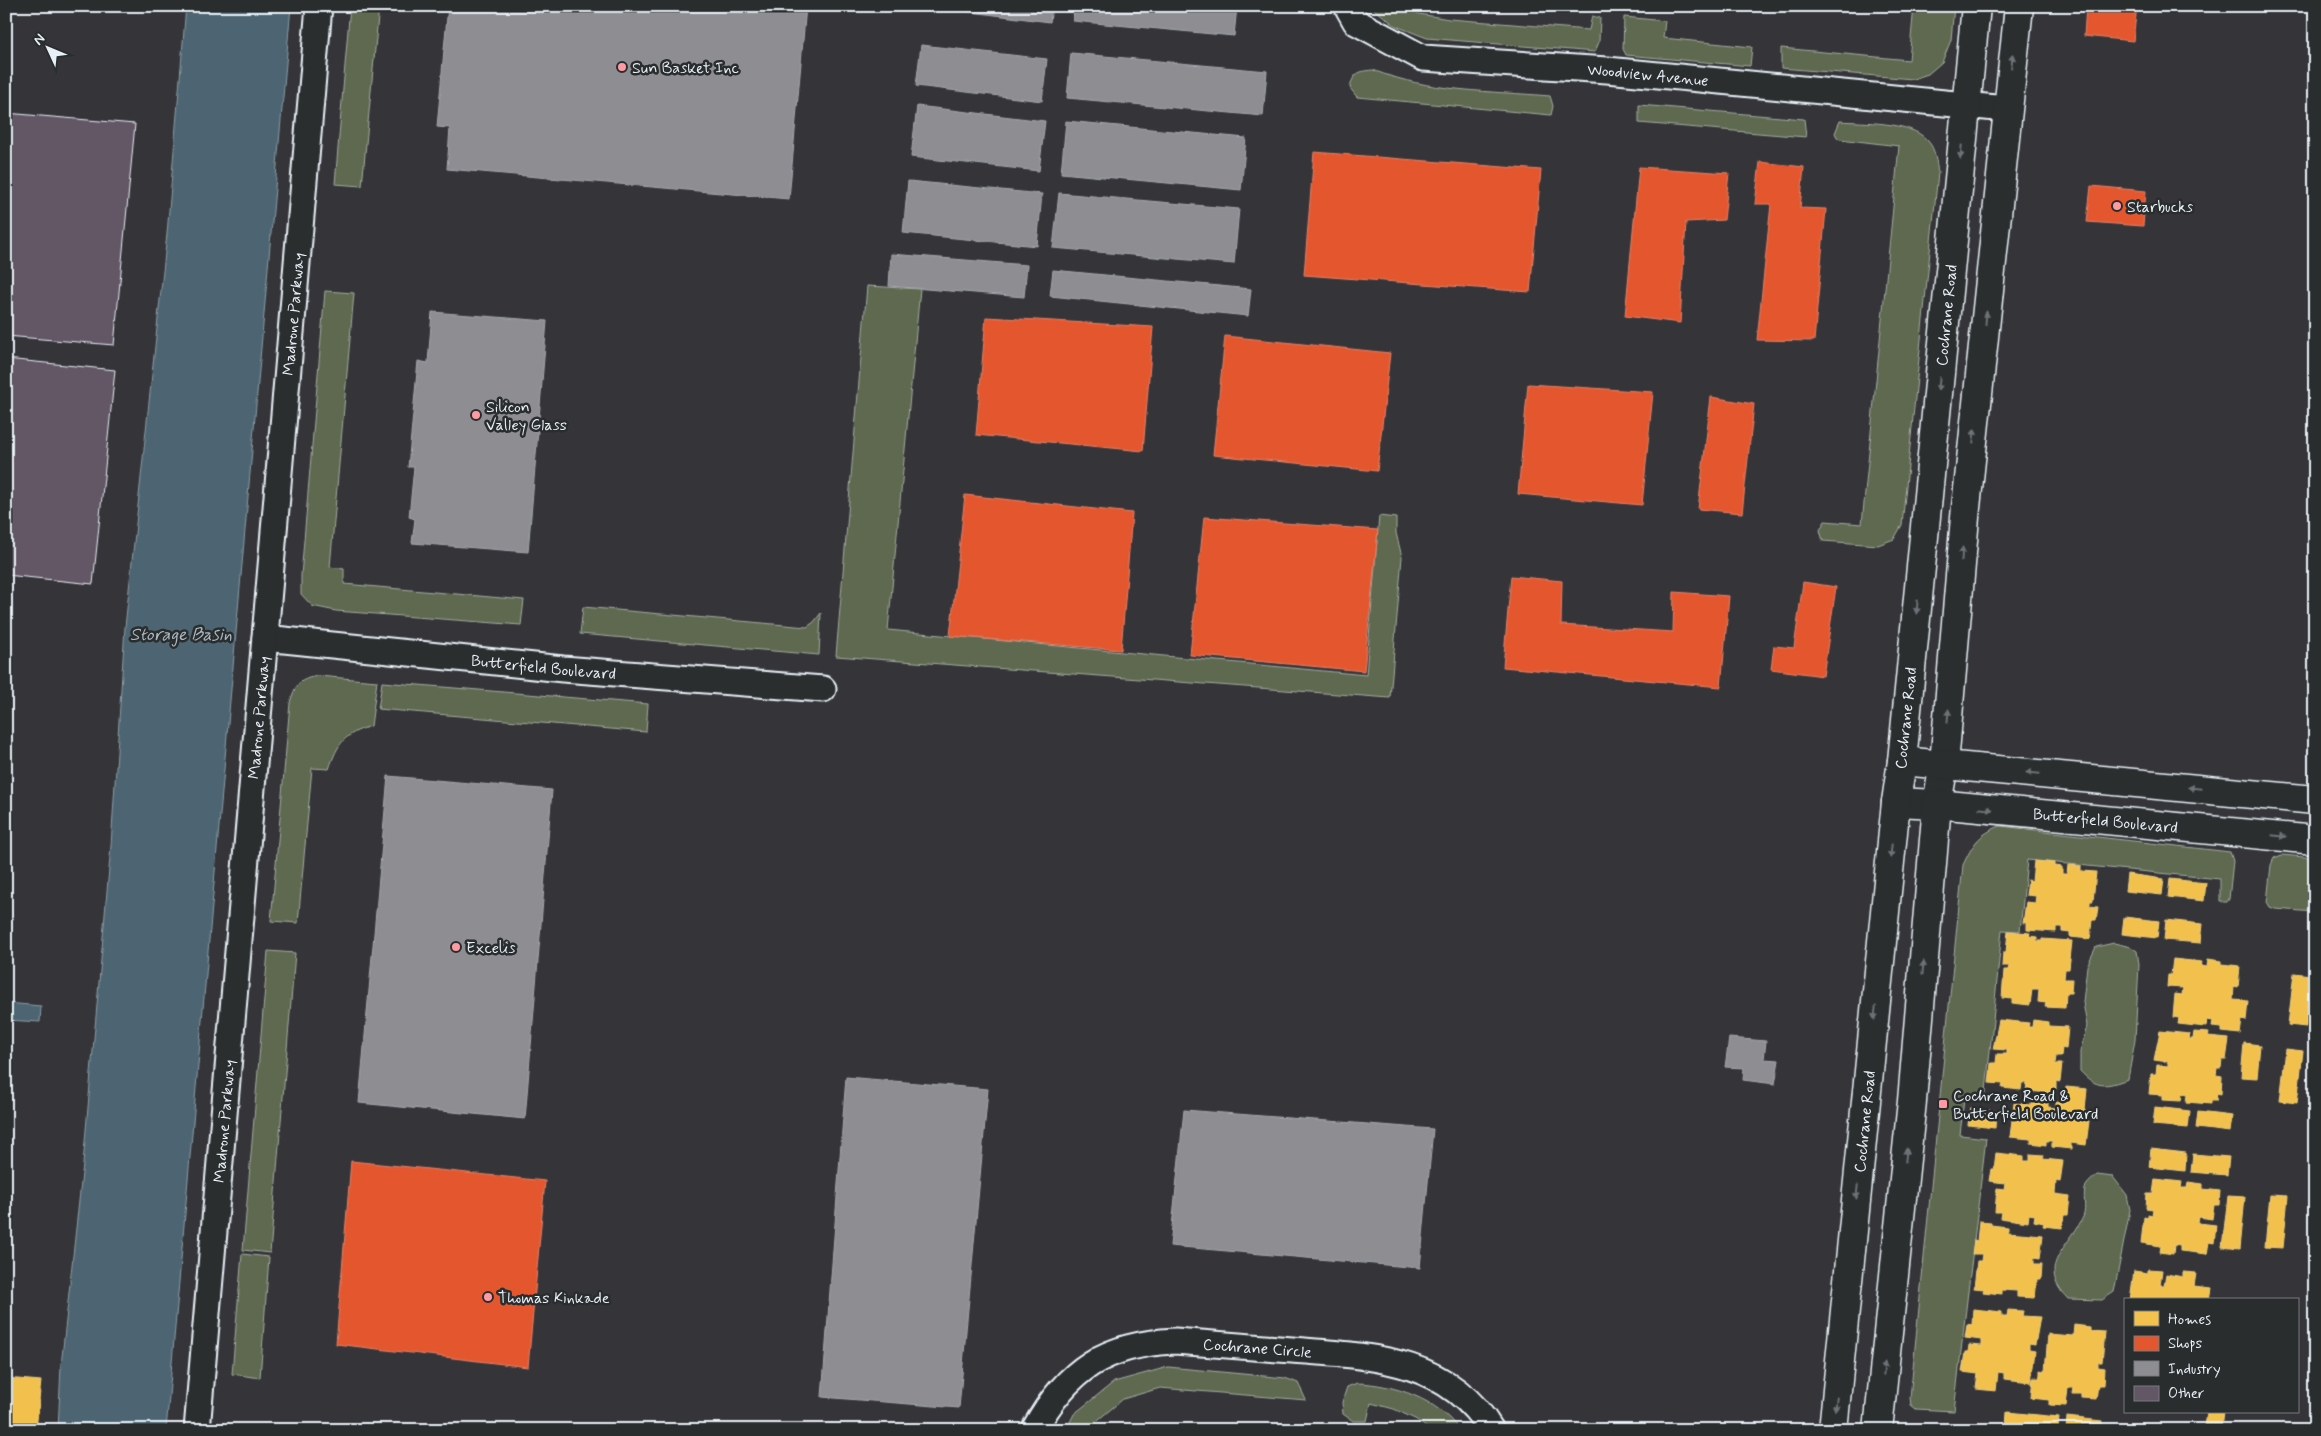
<svg xmlns="http://www.w3.org/2000/svg" width="2321" height="1436" font-family="Mynerve,sans-serif">
<style>
.green{fill:#5f6950;stroke:#a4ada4}
.water{fill:#4e6572;stroke:#8c9da8}
.homes{fill:#f2c14e;stroke:#efcf81}
.shops{fill:#e4572e;stroke:#e5856b}
.industry{fill:#8d8d92;stroke:#a8abb1}
.building{fill:#635765;stroke:#e8f1f8}
.lines{fill:none;stroke-linecap:round;stroke-linejoin:round}
.minor-casing{stroke:#e8f1f8;stroke-width:29}
.secondary-casing{stroke:#e8f1f8;stroke-width:31}
.primary-casing{stroke:#e8f1f8;stroke-width:31}
.minor{stroke:#2a2d2e;stroke-width:25}
.secondary{stroke:#2a2d2e;stroke-width:28}
.primary{stroke:#2a2d2e;stroke-width:28}
.oneway{fill:#6c7275}
.poi-dot{fill:#ff9aa2;stroke:#2a2d2e;stroke-width:2}
.labels{text-anchor:middle;stroke-width:5;stroke-linejoin:round;paint-order:stroke}
.poi-label{font-size:16px;fill:#e8f1f8;stroke:#2a2d2e;text-anchor:start}
.street-label{font-size:16px;fill:#e8f1f8;stroke:#2a2d2e}
.water-label{font-size:18px;font-style:italic;fill:#aab9c2;stroke:#2a2d2e}
</style>
<rect width="100%" height="100%" fill="#353539"/>
<filter id="ink" filterUnits="userSpaceOnUse"><feTurbulence type="fractalNoise" baseFrequency=".02" numOctaves="2"/><feDisplacementMap in="SourceGraphic" scale="10" xChannelSelector="R" yChannelSelector="G"/><feConvolveMatrix kernelMatrix="1 2 1 2 8 2 1 2 1" color-interpolation-filters="sRGB"/></filter>
<g filter="url(#ink)">
<path class="green" d="M350,6H379L362,186L335,184Z
M1370,6H1405L1419,14L1449,19L1589,30L1592,16L1600,18L1599,42L1595,52L1427,38L1396,26Z
M1914,6H1954L1951,40L1942,62L1928,74L1913,79L1781,68V48L1909,60Z
M1624,17L1665,21L1663,38L1752,47L1750,66L1626,55L1623,49Z
M1373,70C1428,92 1491,91 1550,96L1553,106L1551,115L1357,97L1350,88C1353,73 1359,71 1373,70Z
M1639,105L1804,119L1806,137L1639,123Z
M1840,121C1864,123 1910,121 1927,140C1936,149 1936,161 1938,173L1902,525L1894,539L1878,545L1823,541L1820,530L1825,521L1862,524L1899,146L1840,139L1837,137L1835,133Z
M867,286L920,289L888,630L1366,675L1379,516L1396,518V533L1402,557L1390,698L836,656Z
M325,291L354,293L330,567L344,569V584L524,600L521,625L336,611L312,606L301,594V576Z
M583,607L807,627L814,622L821,613L819,655L580,634Z
M318,676L377,681L371,726C344,734 338,743 329,769L312,768L298,923L271,921L290,703C295,685 299,679 318,676Z
M382,682L648,704L646,732L378,709Z
M2000,826L2230,852L2233,861L2229,899L2227,902H2220V879L2027,860L2020,931L2002,930L1985,1101L1964,1099L1960,1135L1986,1138L1954,1411L1916,1409L1911,1405L1910,1398L1963,865C1973,844 1978,835 2000,826Z
M2282,855L2315,858V912L2275,909L2270,907L2267,902L2271,865L2274,858Z
M2114,943L2131,947L2137,951L2139,964L2135,1040L2128,1079C2105,1087 2097,1089 2080,1071V1052L2087,1026L2083,1002L2087,966L2096,947Z
M268,951L295,953L270,1253L243,1250Z
M2097,1175L2113,1177L2127,1195L2130,1210L2114,1292L2102,1300L2068,1299C2035,1265 2069,1248 2083,1217C2087,1208 2082,1195 2086,1186C2088,1182 2094,1178 2097,1175Z
M242,1254L269,1257L260,1378L232,1374Z
M1168,1367L1285,1378L1298,1383L1306,1400L1160,1388L1123,1399L1086,1430H1066L1074,1414L1114,1382Z
M1357,1383C1393,1384 1438,1399 1459,1430H1429L1417,1420L1394,1409L1371,1403L1367,1421H1353L1343,1414L1342,1402L1347,1387Z"/>
<path class="water" d="M186,6H291L166,1430H58L61,1366L83,1164L111,846L125,627L167,234Z
M6,1003L41,1006L40,1022L6,1020Z"/>
<path class="homes" d="M2034,861L2054,863V866L2062,867V874H2067L2068,865L2081,866V871L2096,872L2093,901H2090V906L2098,907L2096,920H2092L2090,939L2070,937V933L2062,932V927H2056V932L2027,930V923H2023L2026,902L2035,903L2036,896L2026,895L2028,880L2032,881Z
M2127,874L2164,879L2162,895L2125,891Z
M2170,879L2206,883L2204,901L2168,897Z
M2124,917L2159,921L2157,938L2122,934Z
M2166,920L2202,924L2200,943L2164,940Z
M2008,931L2030,933L2029,936L2037,937V941H2042V939L2072,941L2069,969H2065L2064,979H2072L2071,993H2066L2065,1008L2045,1007L2046,1003L2038,1002L2039,989H2032L2030,1005L2012,1003V999L2002,998L2004,970H2009V966H2002L2003,952H2006Z
M2173,959L2202,962L2201,966L2207,967L2208,959L2221,961V964L2240,966L2238,987L2234,986L2233,1000L2248,1001L2246,1021L2242,1020L2240,1034L2222,1032V1028L2212,1027L2213,1021L2207,1020L2206,1027L2178,1024L2179,1018L2173,1017L2175,994L2182,995L2183,988L2167,987L2168,975H2171Z
M2294,973L2311,975L2306,1027L2288,1025Z
M1999,1020L2029,1023L2028,1027H2032L2033,1020L2048,1022V1026L2068,1027L2066,1049L2062,1048L2061,1056H2056L2055,1064H2062L2060,1082L2056,1081V1089H2051V1093L2026,1091L2027,1083H2022L2021,1090L2002,1088L2003,1084L1989,1083L1991,1063H1996L1997,1054H2007V1050L1993,1049Z
M2160,1031L2190,1034L2189,1039H2193L2194,1032L2209,1033L2208,1037L2229,1039L2226,1060H2222L2221,1068H2217L2216,1075L2222,1076L2221,1094L2217,1093L2216,1101H2211V1104L2186,1102L2187,1095L2182,1094L2181,1101L2163,1100V1095L2149,1094L2151,1074H2156L2157,1065L2168,1066V1062L2154,1060Z
M2244,1043L2260,1045L2257,1078L2241,1077Z
M2286,1049L2303,1051L2297,1103L2280,1101Z
M2066,1087L2087,1089L2084,1120L2089,1121L2086,1145L2071,1143V1149L2052,1147V1141H2046V1145L2031,1143V1139L2010,1137L2014,1103L2032,1105L2033,1101L2048,1103V1107L2056,1108V1102L2064,1103Z
M2155,1107L2190,1111L2188,1128L2153,1125Z
M1970,1108L1996,1111L1995,1128L1968,1125Z
M2198,1112L2232,1116L2230,1132L2196,1128Z
M2151,1149L2186,1153L2185,1171L2149,1167Z
M1996,1153L2024,1156V1161H2030V1154L2044,1155L2043,1159L2063,1161L2060,1182L2056,1181L2055,1194L2070,1196L2068,1215H2064L2062,1228L2043,1226L2044,1223L2034,1221L2035,1215L2029,1214L2028,1222L2000,1218L2001,1212H1995L1997,1188L2004,1189L2005,1183L1989,1181L1991,1169H1994Z
M2193,1154L2229,1157L2227,1175L2191,1172Z
M2155,1179L2182,1182L2181,1188H2187L2188,1182L2203,1184V1189L2220,1191L2219,1205H2214L2212,1219L2199,1217L2198,1223L2216,1225L2214,1243L2209,1242L2207,1254L2180,1251V1246L2174,1245L2173,1254L2160,1252L2161,1246L2141,1243L2144,1217L2148,1218V1214L2152,1215L2153,1209L2146,1208L2147,1194H2153Z
M2270,1195L2288,1196L2283,1248L2265,1247Z
M2228,1196L2245,1197L2240,1249L2222,1247Z
M1979,1221L1991,1222V1225L2008,1227V1232L2043,1235L2040,1259L2034,1258V1264H2042L2041,1279H2037L2035,1298L2017,1297V1291L2002,1290V1294L1983,1292L1984,1289L1974,1288L1977,1261H1981L1982,1254H1972L1974,1240L1977,1241Z
M2148,1269L2162,1270L2160,1285H2164L2166,1274L2183,1277V1272L2196,1273L2194,1286L2211,1288L2209,1300H2130L2134,1271L2148,1273Z
M1973,1309L2002,1312V1316H2007L2008,1310L2023,1311L2022,1316L2040,1317L2035,1345L2029,1344V1350L2035,1351L2031,1382L2004,1379V1373L1998,1372L1996,1391L1976,1389L1978,1374L1962,1372L1965,1352H1968L1969,1345L1982,1346V1340L1965,1338L1967,1324L1972,1325Z
M2074,1325L2090,1327V1331L2105,1332L2102,1362H2098V1367L2105,1368L2104,1385H2098L2096,1399L2081,1398V1394H2072L2073,1388H2068L2066,1406L2049,1405V1400L2031,1398L2033,1377H2040V1370L2045,1371L2048,1334L2073,1336Z
M6,1378L41,1381L36,1430H6Z
M2007,1412L2059,1417L2058,1430L2006,1428Z
M2207,1412H2223L2221,1429L2205,1427Z
M2067,1417L2102,1421L2101,1430H2066Z"/>
<path class="shops" d="M2086,6H2137L2133,41L2084,36Z
M1314,152L1541,170L1530,292L1304,275Z
M1760,162L1804,167L1800,208L1826,209L1814,341L1757,340L1771,204H1755Z
M1639,167L1729,173L1724,220L1686,222L1680,323L1625,316Z
M2091,186L2146,191L2143,226L2087,222Z
M986,317L1153,327L1143,451L976,435Z
M1225,336L1390,353L1377,471L1213,455Z
M1528,384L1653,392L1642,505L1518,494Z
M1711,397L1754,404L1742,513L1698,509Z
M965,495L1132,513L1121,650L950,636Z
M1204,517L1378,530L1364,671L1190,655Z
M1511,576L1562,581L1561,625L1673,632L1674,592L1729,596L1721,687L1503,667Z
M1803,582L1836,587L1823,676L1771,669L1774,646L1794,648Z
M351,1161L545,1181L528,1367L336,1344Z"/>
<path class="industry" d="M448,6H806L789,199L447,169L450,128L437,127Z
M924,6H1052L1050,22Z
M1074,6H1237L1234,36L1073,21Z
M921,45L1047,59L1042,101L916,86Z
M1071,53L1267,71L1263,116L1067,98Z
M917,106L1045,121L1039,171L911,157Z
M1066,121L1246,138L1241,190L1061,173Z
M908,181L1042,194L1037,246L903,233Z
M1059,193L1239,209L1234,264L1053,248Z
M891,254L1027,265L1024,297L889,286Z
M1053,270L1251,289L1248,316L1050,296Z
M432,312L547,321L528,552L412,543L415,519L409,517L414,467H408L418,361L428,363Z
M388,776L552,790L525,1119L359,1103Z
M1729,1038L1766,1041L1764,1059L1779,1060L1775,1084L1743,1080L1744,1068L1725,1067Z
M846,1077L988,1089L959,1408L822,1397Z
M1184,1110L1433,1129L1420,1268L1170,1246Z"/>
<path class="building" d="M6,113L135,124L114,345L6,336Z
M6,359L115,370L93,584L6,575Z"/>
<g class="lines">
<defs>
<g id="minor">
<path id="s1" d="M1347,6L1356,22L1423,58L1607,70L2006,109"/>
<path id="s2" d="M265,638L563,669L823,689"/>
<path id="s3" d="M197,1430L319,6"/>
<path id="s4" d="M1034,1430C1067,1369 1106,1344 1175,1341C1214,1344 1253,1347 1292,1350C1368,1356 1447,1357 1491,1430"/>
</g>
<g id="secondary">
<path id="s5" d="M1902,761L1976,6"/>
<path d="M1896,802L1937,804L1944,764L1965,517L2019,6"/>
</g>
<g id="primary">
<path id="s6" d="M1833,1430L1896,802L1902,761L2315,800"/>
<path id="s7" d="M1878,1430L1912,1101L1937,804L2315,840"/>
</g>
</defs>
<use href="#minor" class="minor-casing"/>
<use href="#secondary" class="secondary-casing"/>
<use href="#primary" class="primary-casing"/>
<use href="#minor" class="minor"/>
<use href="#secondary" class="secondary"/>
<use href="#primary" class="primary"/>
</g>
<defs><path id="oneway-solid" d="M-6-.8H1V-3.2L6.5 0L1 3.2V.8H-6Z" transform="scale(1.25)"/></defs>
<g class="oneway">
<use href="#oneway-solid" transform="translate(2012 61) rotate(-83)"/>
<use href="#oneway-solid" transform="translate(1961 152) rotate(96)"/>
<use href="#oneway-solid" transform="translate(1986 318) rotate(-85)"/>
<use href="#oneway-solid" transform="translate(1939 384) rotate(96)"/>
<use href="#oneway-solid" transform="translate(1974 436) rotate(-84)"/>
<use href="#oneway-solid" transform="translate(1962 554) rotate(-85)"/>
<use href="#oneway-solid" transform="translate(1917 607) rotate(96)"/>
<use href="#oneway-solid" transform="translate(1948 716) rotate(-85)"/>
<use href="#oneway-solid" transform="translate(2033 773) rotate(-175)"/>
<use href="#oneway-solid" transform="translate(2195 788) rotate(-175)"/>
<use href="#oneway-solid" transform="translate(1986 809) rotate(6)"/>
<use href="#oneway-solid" transform="translate(2279 836) rotate(6)"/>
<use href="#oneway-solid" transform="translate(1891 851) rotate(96)"/>
<use href="#oneway-solid" transform="translate(1923 968) rotate(-85)"/>
<use href="#oneway-solid" transform="translate(1875 1013) rotate(96)"/>
<use href="#oneway-solid" transform="translate(1906 1155) rotate(-84)"/>
<use href="#oneway-solid" transform="translate(1857 1192) rotate(96)"/>
<use href="#oneway-solid" transform="translate(1884 1369) rotate(-84)"/>
<use href="#oneway-solid" transform="translate(1836 1404) rotate(96)"/>
</g>
</g>
<g class="poi-dot">
<circle cx="622" cy="67" r="5"/>
<circle cx="2117" cy="206" r="5"/>
<circle cx="476" cy="415" r="5"/>
<circle cx="456" cy="947" r="5"/>
<rect x="1938" y="1099" width="10" height="10" rx="2.5"/>
<circle cx="488" cy="1297" r="5"/>
</g>
<g class="labels">
<g class="poi-label">
<text x="632" y="73">Sun Basket Inc</text>
<text x="2127" y="212">Starbucks</text>
<text x="486" y="412">Silicon<tspan x="486" dy="18">Valley Glass</tspan></text>
<text x="466" y="953">Excelis</text>
<text x="1953" y="1101">Cochrane Road &amp;<tspan x="1953" dy="18">Butterfield Boulevard</tspan></text>
<text x="498" y="1303">Thomas Kinkade</text>
</g>
<g class="street-label">
<text dy="6" stroke="none"><textPath href="#s1" startOffset="320">Woodview Avenue</textPath></text>
<text dy="6" stroke="none"><textPath href="#s3" startOffset="1120">Madrone Parkway</textPath></text>
<text dy="6" stroke="none"><textPath href="#s5" startOffset="448">Cochrane Road</textPath></text>
<text dy="6" stroke="none"><textPath href="#s2" startOffset="280">Butterfield Boulevard</textPath></text>
<text dy="6" stroke="none"><textPath href="#s3" startOffset="715">Madrone Parkway</textPath></text>
<text transform="translate(1905 718) rotate(-84)" y="6">Cochrane Road</text>
<text dy="6" stroke="none"><textPath href="#s7" startOffset="798">Butterfield Boulevard</textPath></text>
<text dy="6" stroke="none"><textPath href="#s3" startOffset="310">Madrone Parkway</textPath></text>
<text dy="6" stroke="none"><textPath href="#s6" startOffset="310">Cochrane Road</textPath></text>
<text dy="6" stroke="none"><textPath href="#s4" startOffset="259">Cochrane Circle</textPath></text>
</g>
<g class="water-label">
<text x="181" y="640">Storage Basin</text>
</g>
</g>
<rect width="2321" height="1436" fill="none" stroke="#2a2d2e" stroke-width="25"/>
<rect x="12" y="12" width="2296" height="1411" fill="none" stroke="#e8f1f8" stroke-width="2" filter="url(#ink)"/>
<rect x="2124" y="1298" width="175" height="115" fill="#2a2d2e" stroke="#767b7f"/>
<rect x="2134" y="1311" width="25" height="15" fill="#f2c14e" stroke="#767b7f"/>
<text x="2168" y="1324" font-size="15" fill="#e8f1f8">Homes</text>
<rect x="2134" y="1336" width="25" height="15" fill="#e4572e" stroke="#767b7f"/>
<text x="2168" y="1348" font-size="15" fill="#e8f1f8">Shops</text>
<rect x="2134" y="1361" width="25" height="15" fill="#8d8d92" stroke="#767b7f"/>
<text x="2168" y="1374" font-size="15" fill="#e8f1f8">Industry</text>
<rect x="2134" y="1386" width="25" height="15" fill="#635765" stroke="#767b7f"/>
<text x="2168" y="1398" font-size="15" fill="#e8f1f8">Other</text>
<g transform="translate(48 48) rotate(314)" stroke="#2a2d2e" stroke-width="4" paint-order="stroke">
<path d="M0-4L9 19L0 12L-9 19Z" fill="#e8f1f8"/>
<text y="-8" font-size="14" font-weight="bold" text-anchor="middle" fill="#e8f1f8">N</text>
</g>
</svg>
